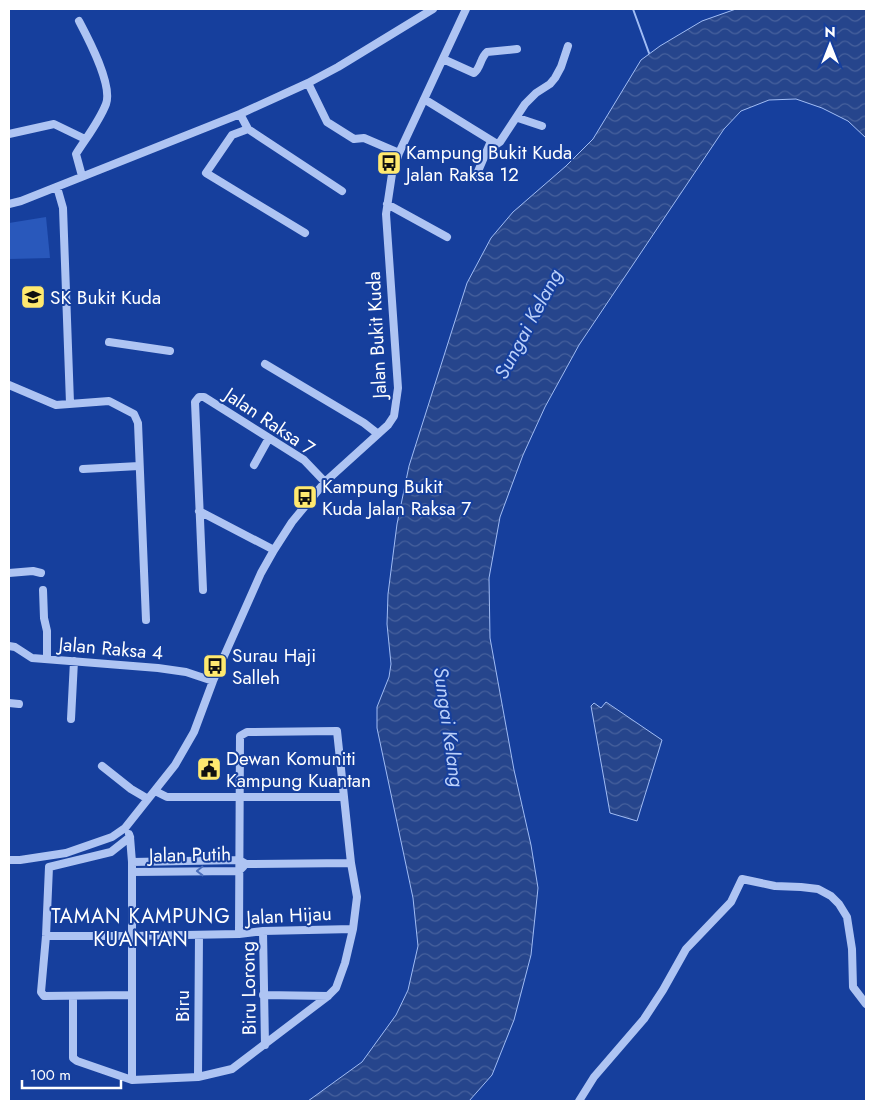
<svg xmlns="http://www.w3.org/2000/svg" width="875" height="1110" font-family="Jost,sans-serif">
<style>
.green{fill:#2958bb}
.water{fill:url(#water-waves);stroke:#a0bcf5}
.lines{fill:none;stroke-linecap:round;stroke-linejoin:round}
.stream{stroke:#a0bcf5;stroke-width:2}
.minor{stroke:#aec4f3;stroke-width:8}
.oneway{stroke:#4b6ebb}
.labels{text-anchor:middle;stroke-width:4;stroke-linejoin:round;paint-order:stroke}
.poi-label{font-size:19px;fill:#fff;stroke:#163f9d;text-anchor:start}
.street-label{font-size:19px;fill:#fff;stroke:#163f9d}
.water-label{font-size:20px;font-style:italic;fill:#bacff9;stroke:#163f9d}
.neighbourhood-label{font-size:20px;letter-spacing:1px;fill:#fff;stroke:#163f9d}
</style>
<defs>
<pattern id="water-waves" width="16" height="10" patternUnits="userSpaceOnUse" patternTransform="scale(1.25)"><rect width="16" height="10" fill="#26458c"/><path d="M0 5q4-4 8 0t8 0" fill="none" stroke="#47619d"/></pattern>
</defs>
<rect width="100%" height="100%" fill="#163f9d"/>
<path class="green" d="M46,217L50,258L9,259V223Z"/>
<path class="water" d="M736,9H866V138L848,121L822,108L796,99L769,100L741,111L724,129L579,345L545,407L523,455L500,517L489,578L490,638L514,770L531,845L538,888L531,955L514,1020L492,1075L469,1101H308L362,1062L396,1015L408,990L418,946L413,898L377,728V707L389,677L391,664L387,624L388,594L397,524L409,466L467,283L491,238L513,212L566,166L593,139L641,60L660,46L702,21Z
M606,702L662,740L637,821L610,813L591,706L594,703L601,708Z"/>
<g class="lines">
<path class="stream" d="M633,9L649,53"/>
<path class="minor" d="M79,21C88,38 113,85 106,104C99,122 86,138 76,154L82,176
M443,59L474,73C481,68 480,58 487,52L517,49
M308,83L327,122L354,139L364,138L399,153
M424,99L497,144L500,142L525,104L536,93L550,84L555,78L561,67L568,46
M240,114L248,129L342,191
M518,118L542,126
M248,129L232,135L206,173L305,233
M9,134L54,124L85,139
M476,176L491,141
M57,187L63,208L70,403
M9,204L21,201L240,114L308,83L338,67L433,9
M387,204L447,237
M109,342L170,351
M265,364L364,423L378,434
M9,385L56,405L109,401L134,414L138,423L146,620
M254,465L269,438
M83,469L139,466
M199,511L274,550
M9,573L33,571L41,573
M43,590L44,618L47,631V659
M203,590L195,402L199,397H204L304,460L325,482
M9,646L15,647L32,658L158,668L186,672L213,681
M9,703L19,704
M71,719L74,661
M102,766L131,789L148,799
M155,791L167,797H344
M129,834L130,837L132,862V1080
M130,837L111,852L49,867L46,936L41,992L44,996L132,995
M9,860H20L66,853L112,837L125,828L175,765L194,732L213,681L261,573L274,550L292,522L325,482L388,425L394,416L398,388L386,214L392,174L399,153L466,9
M132,862L239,860L246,864L351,863
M132,872L239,871L243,867
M263,931L265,1045
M46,936H131L239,934L263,931L353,929
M263,995L328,996
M73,996V1058L77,1061L132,1080L198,1077L232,1069L328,996L336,988L345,963L353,929L357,897L351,863L337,731L247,732L240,736L239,934
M198,1077L199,935
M579,1101L594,1077L644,1019L663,990L686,949L731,902L742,879L775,886L801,887L818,889L831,896L839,904L847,917L852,949L853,987L866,1004"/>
</g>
<defs><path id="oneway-chevron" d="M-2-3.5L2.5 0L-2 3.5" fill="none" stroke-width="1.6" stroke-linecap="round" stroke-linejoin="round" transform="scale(1.25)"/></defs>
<use class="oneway" href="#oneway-chevron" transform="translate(200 871) rotate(179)"/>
<defs>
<symbol id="bus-square" viewBox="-11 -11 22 22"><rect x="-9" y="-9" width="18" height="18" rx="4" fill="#ffe96f" stroke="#163f9d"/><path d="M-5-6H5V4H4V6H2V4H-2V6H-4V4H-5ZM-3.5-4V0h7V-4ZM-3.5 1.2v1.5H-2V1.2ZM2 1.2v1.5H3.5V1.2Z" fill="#111"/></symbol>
<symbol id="school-square" viewBox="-11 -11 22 22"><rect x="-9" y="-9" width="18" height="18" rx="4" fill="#ffe96f" stroke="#163f9d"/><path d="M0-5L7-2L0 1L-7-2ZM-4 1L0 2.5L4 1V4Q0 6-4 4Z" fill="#111"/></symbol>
<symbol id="civic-square" viewBox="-11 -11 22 22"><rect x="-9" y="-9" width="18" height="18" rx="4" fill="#ffe96f" stroke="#163f9d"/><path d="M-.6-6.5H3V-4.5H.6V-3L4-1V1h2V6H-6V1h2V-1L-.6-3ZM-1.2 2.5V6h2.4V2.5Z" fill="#111"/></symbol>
</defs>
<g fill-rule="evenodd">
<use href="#bus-square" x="375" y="149" width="28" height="28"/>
<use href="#school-square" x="19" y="283" width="28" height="28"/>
<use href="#bus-square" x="291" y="483" width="28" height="28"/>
<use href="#bus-square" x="201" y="652" width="28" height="28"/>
<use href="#civic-square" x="195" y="755" width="28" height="28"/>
</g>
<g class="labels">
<g class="poi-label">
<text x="406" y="159">Kampung Bukit Kuda<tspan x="406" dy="22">Jalan Raksa 12</tspan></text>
<text x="50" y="304">SK Bukit Kuda</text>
<text x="322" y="493">Kampung Bukit<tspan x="322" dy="22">Kuda Jalan Raksa 7</tspan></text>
<text x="232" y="662">Surau Haji<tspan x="232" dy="22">Salleh</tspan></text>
<text x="226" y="765">Dewan Komuniti<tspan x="226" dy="22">Kampung Kuantan</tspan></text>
</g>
<g class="street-label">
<text transform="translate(376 335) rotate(-93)" y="7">Jalan Bukit Kuda</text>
<text transform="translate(270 421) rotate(34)" y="7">Jalan Raksa 7</text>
<text transform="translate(111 648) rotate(5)" y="7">Jalan Raksa 4</text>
<text transform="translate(190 854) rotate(-1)" y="7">Jalan Putih</text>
<text transform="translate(289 915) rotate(-3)" y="7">Jalan Hijau</text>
<text transform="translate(248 988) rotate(-91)" y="7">Biru Lorong</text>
<text transform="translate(182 1006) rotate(-90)" y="7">Biru</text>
</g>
<g class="water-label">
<text transform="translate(528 324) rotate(-62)" y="7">Sungai Kelang</text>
<text transform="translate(449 727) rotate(82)" y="7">Sungai Kelang</text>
</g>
<g class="neighbourhood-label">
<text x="141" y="923">TAMAN KAMPUNG<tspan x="141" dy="23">KUANTAN</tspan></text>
</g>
</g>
<rect width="875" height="1110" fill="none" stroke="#ffffff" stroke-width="20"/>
<g transform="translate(830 45)" stroke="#163f9d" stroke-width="4" paint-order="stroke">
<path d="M0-4L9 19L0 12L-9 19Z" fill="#ffffff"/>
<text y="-8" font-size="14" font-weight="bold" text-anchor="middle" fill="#ffffff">N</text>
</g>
<path d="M22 1080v8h99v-8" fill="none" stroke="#ffffff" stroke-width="2.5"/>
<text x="30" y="1080" font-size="15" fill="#ffffff" stroke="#163f9d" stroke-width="4" paint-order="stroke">100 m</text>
</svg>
